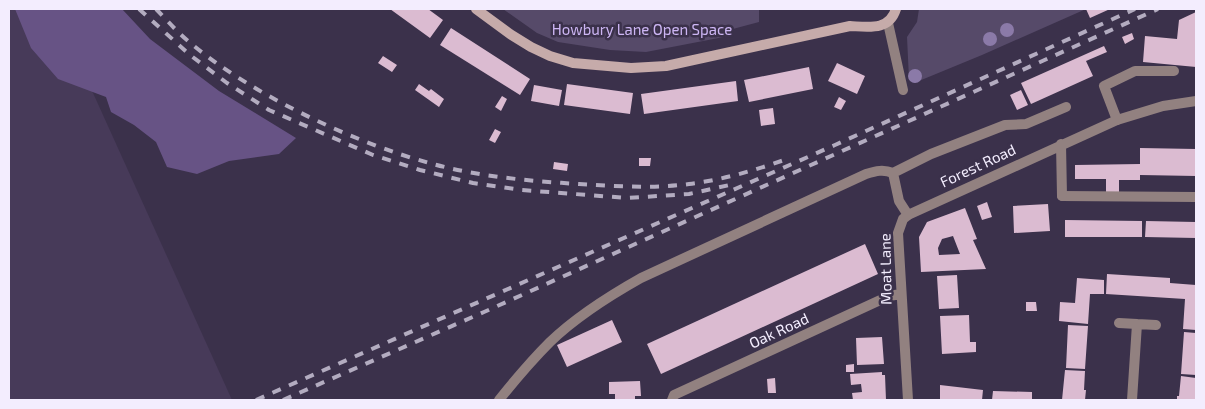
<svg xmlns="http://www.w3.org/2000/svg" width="1205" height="409" font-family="'Exo 2',sans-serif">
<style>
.built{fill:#473a59}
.green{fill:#564a69}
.forest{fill:#675385}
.building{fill:#dbbbd1;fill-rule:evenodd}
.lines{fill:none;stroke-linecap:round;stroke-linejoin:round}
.lane{stroke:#928180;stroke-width:10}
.street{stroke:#928180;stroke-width:10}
.secondary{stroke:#c6abaa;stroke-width:10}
.rail{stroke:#b3acc0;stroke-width:4;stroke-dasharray:9 9;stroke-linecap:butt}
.tree{fill:#8b7aa8}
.labels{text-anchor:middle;stroke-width:5;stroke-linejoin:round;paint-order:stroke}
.park-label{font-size:15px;fill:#cdb6f4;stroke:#3b314b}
.street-label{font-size:15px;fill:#f3edfe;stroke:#3b314b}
</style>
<rect width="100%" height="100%" fill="#3b314b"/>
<path class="built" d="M9,9H55L232,400H9Z"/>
<path class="green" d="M503,9H759V22L729,30V36L646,52L610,50L558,42L537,33Z
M919,9H1086L982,55L914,83L909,79L907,37L917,22Z"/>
<path class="forest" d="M15,9H122L150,39L219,91L296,138L279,154L229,161L197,174L167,167L156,142L134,125L111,112L106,97L58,79L31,48Z"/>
<path class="building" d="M390,9H428L443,20L430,38Z
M1086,9H1110L1090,18Z
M1196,12V67L1143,62L1145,36L1177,39L1179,20Z
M451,28L530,79L520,95L440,45Z
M1132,33L1134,39L1125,44L1122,37Z
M1104,46L1107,52L1086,61L1093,76L1031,104L1021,83Z
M383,56L397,65L392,72L378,63Z
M837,63L865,76L857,94L828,81Z
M809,67L813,89L749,102L744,80Z
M736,81L738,101L644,114L641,94Z
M419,84L429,91L431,89L444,99L439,107L415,90Z
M567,84L633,93L630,114L564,105Z
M534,85L562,90L559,106L531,101Z
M1021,90L1028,105L1017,110L1010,95Z
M502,96L507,99L501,111L495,107Z
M839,97L846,101L841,110L834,107Z
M773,108L775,124L761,126L759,110Z
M495,129L501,132L495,143L489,140Z
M1140,148L1196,149V176L1140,175V180H1119V192H1106V179H1075V165L1140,164Z
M639,158H651L650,166H639Z
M554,162L568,164L567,171L553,169Z
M987,202L992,217L982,220L977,206Z
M1048,204L1050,231L1014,233L1013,206Z
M965,208L977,239L973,240L986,269L921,272L919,237L927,222ZM953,236L960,254L939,255L938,248L942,239Z
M1065,220L1142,221V237H1065Z
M1146,221L1196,222V238L1145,237Z
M865,244L878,274L661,374L647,344Z
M1107,274L1170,278V283L1196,285V330L1183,329L1185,299L1106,294Z
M957,275L959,308L939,309L937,276Z
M1077,278L1104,280V294H1090L1088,324L1059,321L1060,302L1075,303Z
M1026,302H1036L1037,311H1026Z
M969,315L970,342H976V352L942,354L940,316Z
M612,320L622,342L567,367L557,345Z
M1068,325L1088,326L1085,369L1066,368Z
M1184,332L1196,333V375L1181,374Z
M882,337L884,364L857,365L856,338Z
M854,364V372H846V365Z
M1065,370L1085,371L1084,390H1086L1085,400H1062Z
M882,372V375H885L886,400H853L852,393L862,392L861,384L851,385L850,374Z
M1181,376L1196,378V400H1177V396H1179Z
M775,378L776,393H768L767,379Z
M640,381L641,396H635V400H615V394H609V382Z
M940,385L983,390L982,400H940Z
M993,391L1032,392V400H992Z"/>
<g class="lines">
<path class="lane" d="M888,23L903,90
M1117,120L1104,86L1135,71H1174
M893,173L931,154L1005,125L1026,124L1066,107
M1062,196L1196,197
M499,400C515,380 532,360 550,342C577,316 609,296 641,278L866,174C876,171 883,169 893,173L899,201L908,215"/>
<path class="street" d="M1061,144L1062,196
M1119,323L1137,324
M672,400L674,395L889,296L901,294
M908,400L898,233L903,219L908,215L1117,120L1163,106L1196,101
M1132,400L1137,324L1156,325"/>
<path class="secondary" d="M476,9L510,34L531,47L550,56L573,63L631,68L666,66L850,26C869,27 889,31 896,9"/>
<path class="rail" d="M139,9L190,55L227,83L269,110L373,155L420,170L473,183L522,190L627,198L689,194L734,184
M156,9C166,19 176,31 188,41C250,94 354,143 433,164C481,177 530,181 579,184C615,186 652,189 689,184C722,180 756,170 787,159
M256,400L835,145L1135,9
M283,400L484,312L1158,9"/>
</g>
<g class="tree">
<circle cx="1007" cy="30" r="7"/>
<circle cx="990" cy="39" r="7"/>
<circle cx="915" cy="76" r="7"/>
</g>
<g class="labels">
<g class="park-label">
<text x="642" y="35">Howbury Lane Open Space</text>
</g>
<g class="street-label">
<text transform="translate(978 166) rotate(-25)" y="5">Forest Road</text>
<text transform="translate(886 269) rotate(-91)" y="5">Moat Lane</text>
<text transform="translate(779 331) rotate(-25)" y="5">Oak Road</text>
</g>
</g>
<rect width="1205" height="409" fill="none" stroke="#f3edfe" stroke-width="20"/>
</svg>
